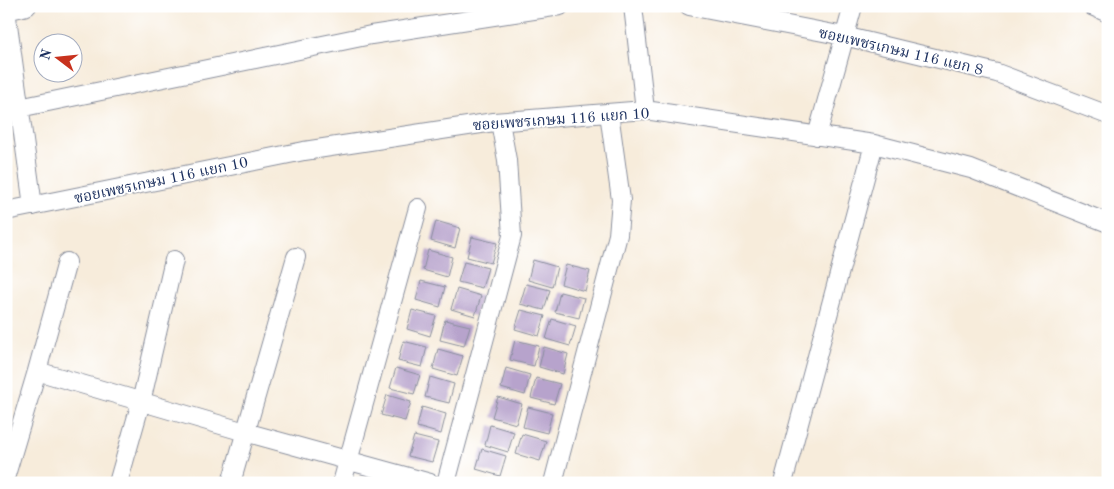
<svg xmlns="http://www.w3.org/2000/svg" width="1114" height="489" font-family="'Old Standard TT','Noto Serif Thai',serif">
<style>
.building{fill:#b7a3cc}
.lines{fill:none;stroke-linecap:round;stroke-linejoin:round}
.street-casing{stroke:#898e9c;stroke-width:20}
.street{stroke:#fff;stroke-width:18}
.labels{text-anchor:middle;stroke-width:4;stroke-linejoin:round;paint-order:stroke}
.street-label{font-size:15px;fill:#1b2f5e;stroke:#fff}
</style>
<rect width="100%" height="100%" fill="#fff"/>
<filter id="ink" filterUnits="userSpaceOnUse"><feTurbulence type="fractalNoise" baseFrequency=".02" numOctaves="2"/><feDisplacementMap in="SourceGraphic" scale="10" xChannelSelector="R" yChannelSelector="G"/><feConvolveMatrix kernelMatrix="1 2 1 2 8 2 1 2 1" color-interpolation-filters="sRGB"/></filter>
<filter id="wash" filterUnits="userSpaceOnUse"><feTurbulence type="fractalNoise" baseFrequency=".0096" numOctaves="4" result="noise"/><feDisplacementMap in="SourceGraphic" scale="20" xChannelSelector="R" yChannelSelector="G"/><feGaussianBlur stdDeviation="1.12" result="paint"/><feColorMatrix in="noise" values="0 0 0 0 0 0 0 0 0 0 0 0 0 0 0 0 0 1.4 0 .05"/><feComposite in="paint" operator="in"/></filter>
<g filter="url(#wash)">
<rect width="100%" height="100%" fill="#f7ecdb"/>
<g id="blocks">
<path class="building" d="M436,221L460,228L455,248L431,241Z
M472,237L497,243L491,263L467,257Z
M428,250L452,257L447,277L423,270Z
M533,260L557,267L552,287L528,280Z
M464,262L488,268L482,288L458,282Z
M566,265L590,271L585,291L561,284Z
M421,281L445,287L440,307L416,300Z
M526,284L550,290L544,310L520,304Z
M457,289L481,296L475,316L451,309Z
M560,292L584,298L579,318L555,312Z
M412,310L436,316L430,336L407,329Z
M521,310L545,316L539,336L515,329Z
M552,319L576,326L570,346L546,339Z
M445,320L470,326L464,346L440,340Z
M515,340L539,346L534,366L510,360Z
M403,341L427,347L422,367L398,361Z
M544,347L568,354L563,374L539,367Z
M438,349L463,356L457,376L433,369Z
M396,368L420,375L414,394L390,388Z
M506,368L530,375L525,395L501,388Z
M430,377L454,384L449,403L425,397Z
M536,378L560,384L554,404L531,398Z
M387,395L411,402L405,421L381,415Z
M498,397L522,404L516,424L492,417Z
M422,407L446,414L441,434L417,427Z
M528,407L552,413L547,433L523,427Z
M490,425L514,432L508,452L485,445Z
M522,434L546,441L540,461L516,454Z
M414,436L438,442L432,462L408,456Z
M482,449L506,456L500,476L476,469Z"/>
</g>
</g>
<g filter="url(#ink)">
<use href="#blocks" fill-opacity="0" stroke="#898e9c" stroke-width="1"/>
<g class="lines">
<defs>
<path id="street" d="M633,6L645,110
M689,6L844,36L997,73L1108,115
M1092,6L1108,13
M6,10L33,206
M6,11L27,6
M19,108L371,35L560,6
M817,136L853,6
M6,211L304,151L494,122L645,110L874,144L971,169L1108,223
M37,371L245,432L430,483
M6,475L37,371L67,262
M118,483L141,402L174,260
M231,483L296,257
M342,483L418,208
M446,483L512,236L507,160L500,122
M553,483L618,235L621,200L609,113
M783,483L874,144"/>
</defs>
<use href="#street" class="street-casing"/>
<use href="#street" class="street"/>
</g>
</g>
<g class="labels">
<g class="street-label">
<text transform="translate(901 51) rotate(13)" y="5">ซอยเพชรเกษม 116 แยก 8</text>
<text transform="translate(561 119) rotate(-4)" y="5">ซอยเพชรเกษม 116 แยก 10</text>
<text transform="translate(161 180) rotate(-12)" y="5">ซอยเพชรเกษม 116 แยก 10</text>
</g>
</g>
<rect width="1114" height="489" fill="none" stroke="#fff" stroke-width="25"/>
<g transform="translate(58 58) rotate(286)"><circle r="24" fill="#ffffff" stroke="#a4acbf"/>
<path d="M0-4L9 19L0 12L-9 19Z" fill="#c8321e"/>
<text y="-8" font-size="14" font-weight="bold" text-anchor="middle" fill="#1b2f5e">N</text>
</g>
</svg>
